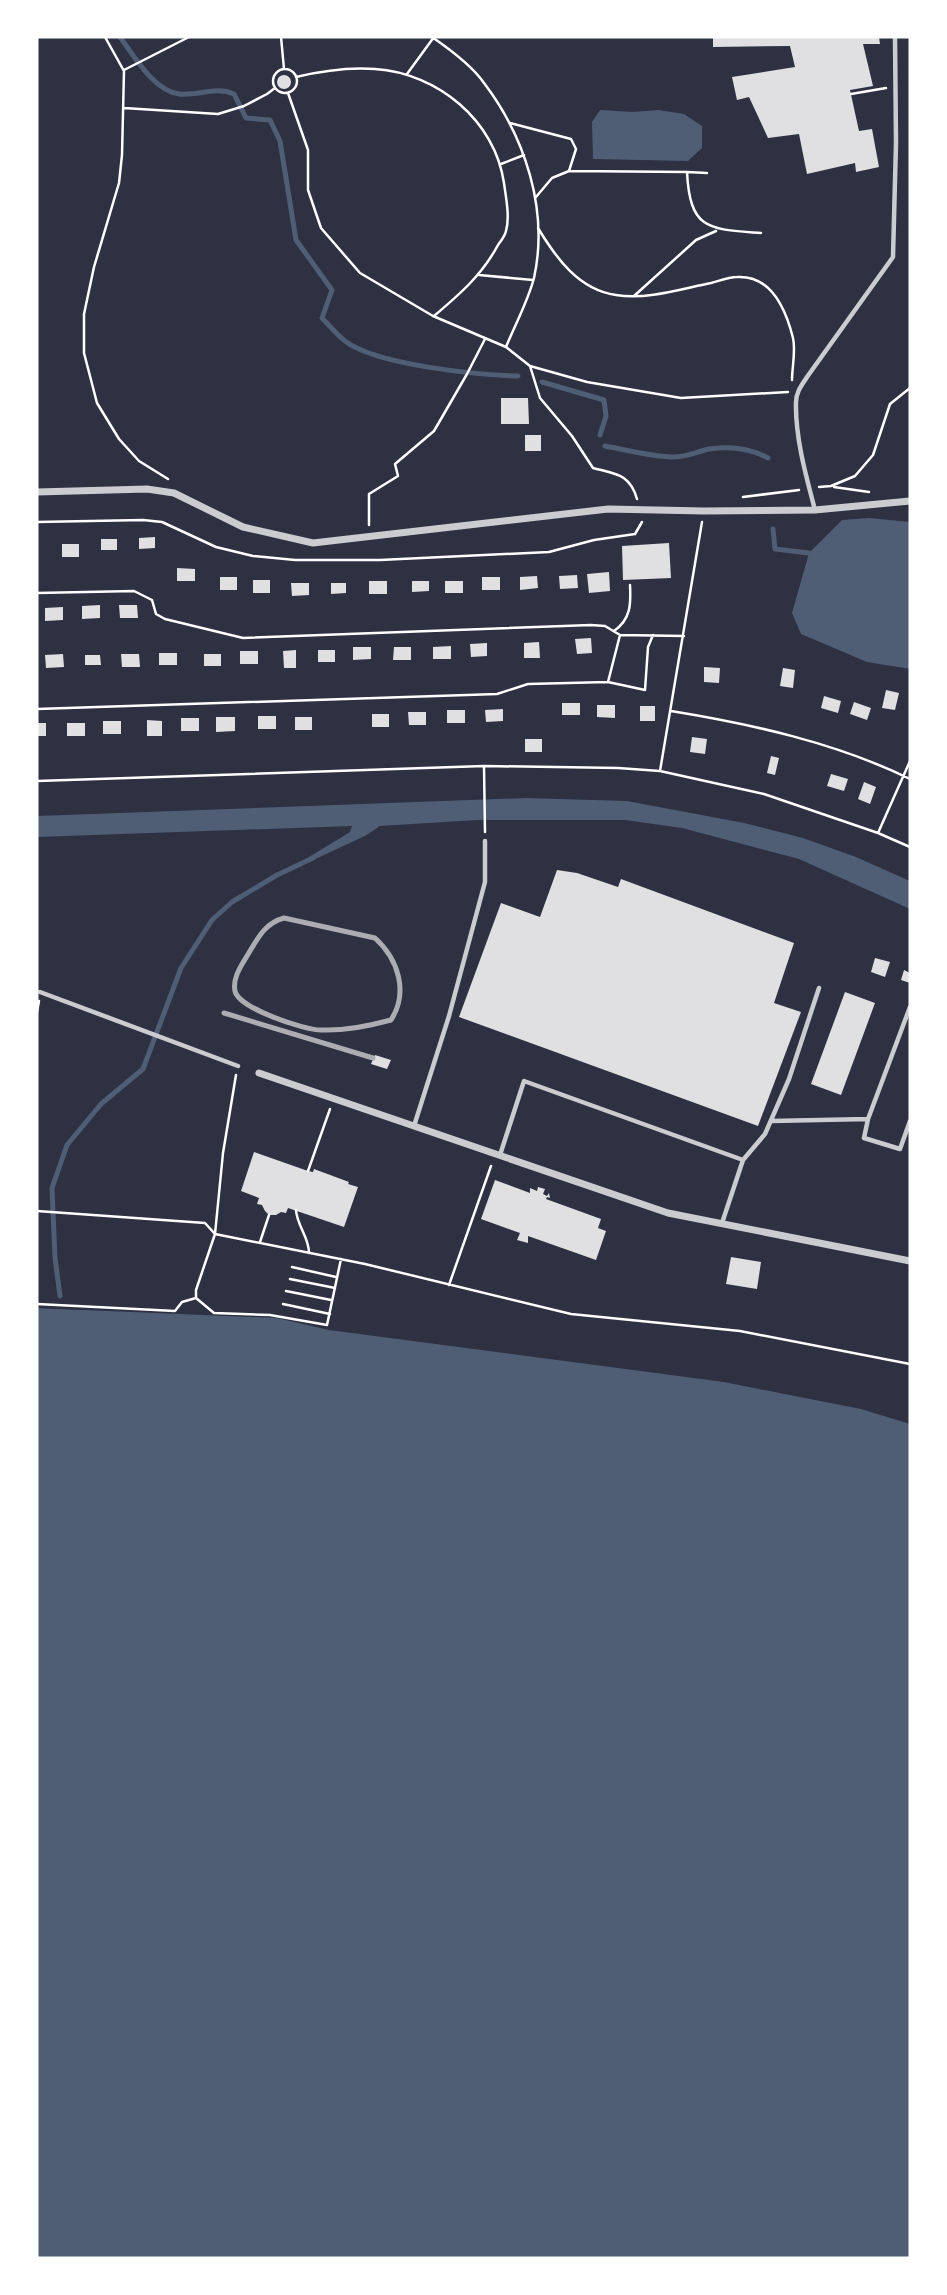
<svg xmlns="http://www.w3.org/2000/svg" width="947" height="2295" font-family="'IBM Plex Sans',sans-serif">
<style>
.water{fill:#4f5d75}
.pier{fill:#2d3142}
.lines{fill:none;stroke-linecap:round;stroke-linejoin:round}
.stream{stroke:#4f5d75;stroke-width:5}
.building{fill:#e0e0e3}
.path{stroke:#fff;stroke-width:2.5}
.service{stroke:#caccd0;stroke-width:4.5}
.minor{stroke:#caccd0;stroke-width:7}
.rail{stroke:#abadb3;stroke-width:5}
</style>
<rect width="100%" height="100%" fill="#2d3142"/>
<path class="water" d="M600,110L633,112L658,110L684,114L702,126V148L688,161L593,159L592,122Z
M869,518L910,522V669L867,662L801,634L792,613L809,553L842,520Z
M525,798L627,801L744,823L803,838L856,857L910,881V909L799,859L682,828L625,820H477L380,826L365,836L311,861L307,860L309,857L350,832L352,826L37,837V816Z
M37,1308L277,1318L329,1330L724,1382L861,1409L910,1424V2258H37Z"/>
<path class="pier" d="M37,1305L183,1311L83,1310L37,1308Z"/>
<g class="lines">
<path class="stream" d="M120,37C134,56 154,91 179,94C199,96 215,86 234,94L246,118L270,120L280,141L296,240L332,290L322,318C330,326 337,335 345,341C376,365 478,375 518,376
M542,382L604,400L606,416L600,435
M605,446C627,450 650,456 671,457C685,458 696,452 709,449C729,446 750,448 768,458
M773,529L775,549L809,553
M60,1296L55,1258L52,1188L67,1145L101,1104L143,1069L181,968L212,920L232,902L277,875L313,858"/>
</g>
<path class="building" d="M713,37H879L880,44H863L873,86L850,90L859,131L872,129L879,167L856,172L855,163L807,174L799,134L768,138L749,97L737,100L732,77L795,67L790,46L713,47Z
M277 82a7 7 0 1 1 14 0a7 7 0 1 1-14 0Z
M501,398H528L529,424H501Z
M525,435H541V451H525Z
M155,537V548L139,549V538Z
M101,539H117V550H101Z
M669,543L671,578L623,580L622,546Z
M62,544H79V557H62Z
M177,568L195,569V581H177Z
M609,572L610,591L589,593L587,574Z
M577,575L578,588L560,589L559,576Z
M537,576L538,588L520,590V577Z
M220,577H237V590H220Z
M482,577H500V590H482Z
M253,580H270V593H253Z
M369,581H387V594H369Z
M412,581H429V591L412,592Z
M445,581H463V593H445Z
M291,583H309V595L292,596Z
M331,583H346V593L331,594Z
M100,605V618L82,619V606Z
M119,605H137L138,618H120Z
M63,607V620L45,621V608Z
M591,638L592,653L577,654L575,639Z
M539,642L540,658H524V643Z
M487,643V656L471,657L470,644Z
M451,646V659H433V647Z
M353,647H371V659L353,660Z
M394,647H411V660H393Z
M296,650V668H284L283,651Z
M318,650H335V662H318Z
M240,651H258V664H240Z
M159,653H177V665H159Z
M63,654L64,667L46,668L45,655Z
M121,654H139L140,667H122Z
M204,654H221V666H204Z
M85,655H100L101,665H85Z
M704,667L720,668L719,683L704,682Z
M783,668L795,670L793,688L780,686Z
M886,690L899,693L895,710L882,708Z
M824,696L841,701L838,713L821,708Z
M854,702L871,708L867,720L850,714Z
M562,703H580V715H562Z
M597,705H615V718L597,717Z
M640,706H655V721H640Z
M503,709V721L486,722L485,710Z
M447,710H465V723H447Z
M408,712H426V725H409Z
M372,714H389V727H372Z
M258,716H276V729H258Z
M216,717H235V731L216,732Z
M295,717H312V730H295Z
M181,718H199V731H181Z
M147,720L162,721V736H147Z
M103,721H121V734H103Z
M37,723H46V736H37Z
M67,723H85V736H67Z
M692,737L707,739L705,754L690,752Z
M525,739H542V752H525Z
M771,756L779,758L775,775L767,773Z
M831,774L848,779L844,791L827,786Z
M864,782L876,787L870,804L858,799Z
M557,870L577,873L618,887L621,879L794,943L774,1003L801,1012L758,1126L459,1017L501,903L540,917Z
M875,958L890,962L885,977L871,972Z
M904,970L910,973V983L901,980Z
M845,992L875,1003L841,1095L811,1084Z
M375,1055L391,1060L387,1069L371,1064Z
M254,1152L308,1171L313,1172L314,1169L349,1182L348,1184L358,1187L344,1227L288,1208L286,1213L281,1212L276,1215H269L265,1211L262,1205L257,1204L259,1198L241,1191Z
M495,1180L530,1193V1188L537,1191L538,1187L545,1189L543,1194L547,1196L549,1193L550,1198L547,1197L546,1199L601,1219L598,1228L606,1231L596,1260L528,1236V1243L517,1240L520,1233L481,1219Z
M731,1257L761,1262L757,1289L726,1284Z"/>
<g class="lines">
<path class="path" d="M105,37L124,71L122,155L119,183L94,267L84,314V353L97,403L119,439L139,461L168,479
M281,37L284,69
M432,37C448,48 473,67 484,83C525,137 549,210 534,278C528,301 515,325 506,347
M273 81a12 12 0 1 1 24 0a12 12 0 1 1-24 0Z
M124,70L189,37
M407,74L434,37
M296,77C321,71 349,67 375,69C438,73 495,121 504,183C506,198 510,217 506,231C505,236 501,241 498,245C482,275 460,294 434,316
M288,93L308,150V190L321,228L360,273L433,316L506,347L530,366L540,398L572,436L593,468C616,474 630,474 637,499
M851,94L886,88
M124,108L218,114L244,106L267,94L275,88
M510,123L571,139L576,149L569,171
M501,164L524,155
M687,172L707,173
M536,197L552,178L569,171L687,172C690,231 709,229 761,233
M538,228C556,258 579,290 616,295C647,300 681,289 711,283C719,281 728,277 737,277C771,275 786,310 793,338C796,351 792,367 792,380
M479,275L533,280
M634,296L696,240L716,231
M530,366L587,382L681,398L788,392
M819,487L831,486L855,476L873,455L890,404L910,388
M834,487L869,492
M743,497L799,490
M37,522L143,520L162,522L216,547L253,556L295,560H380L549,552L594,540L635,534L642,522
M369,525V494L398,476L395,464L434,431L467,374L485,339
M37,593L134,591L152,600L156,614L165,619L243,638L591,625L605,626L620,635L684,636
M614,631C631,619 631,604 630,585
M608,682L620,635
M37,709L497,694L528,684L608,682L645,690L648,647L653,635
M671,711C751,724 837,743 910,779
M484,766L485,832
M660,771L702,522
M37,781L484,766L618,768L660,771L764,794L878,833L910,847
M878,833L910,761
M37,1012L39,1001
M308,1171L330,1109
M296,1210C297,1226 309,1237 309,1253
M37,1211L205,1223L215,1234L365,1264L571,1314L740,1331L910,1364
M260,1242L269,1215
M292,1267L336,1277
M290,1279L335,1288
M449,1285L491,1166
M286,1291L331,1300
M196,1298L214,1313L270,1315L327,1325L341,1259
M37,1304L175,1311L182,1302L196,1298V1290L215,1234L223,1153L236,1075
M283,1304L330,1314"/>
<path class="service" d="M815,510C806,476 795,437 796,402C796,392 802,385 807,377L893,257L896,143L895,37
M40,992L238,1066
M910,1007L868,1119L864,1138L900,1149L910,1121
M771,1121L868,1119
M414,1126L449,1016L485,882V841
M500,1155L524,1081L743,1160L722,1223
M743,1160L765,1134L789,1079L819,988"/>
<path class="minor" d="M37,492L147,489L174,493L243,527L313,543L608,509L704,511L815,510L910,501
M259,1073L668,1213L910,1261"/>
<path class="rail" d="M284,918L375,938C398,959 409,992 391,1020C369,1026 345,1031 321,1030C304,1030 238,1008 235,991C232,977 243,963 250,951C259,936 266,923 284,918Z
M224,1013L373,1058"/>
</g>
<rect width="947" height="2295" fill="none" stroke="#ffffff" stroke-width="77"/>
</svg>
